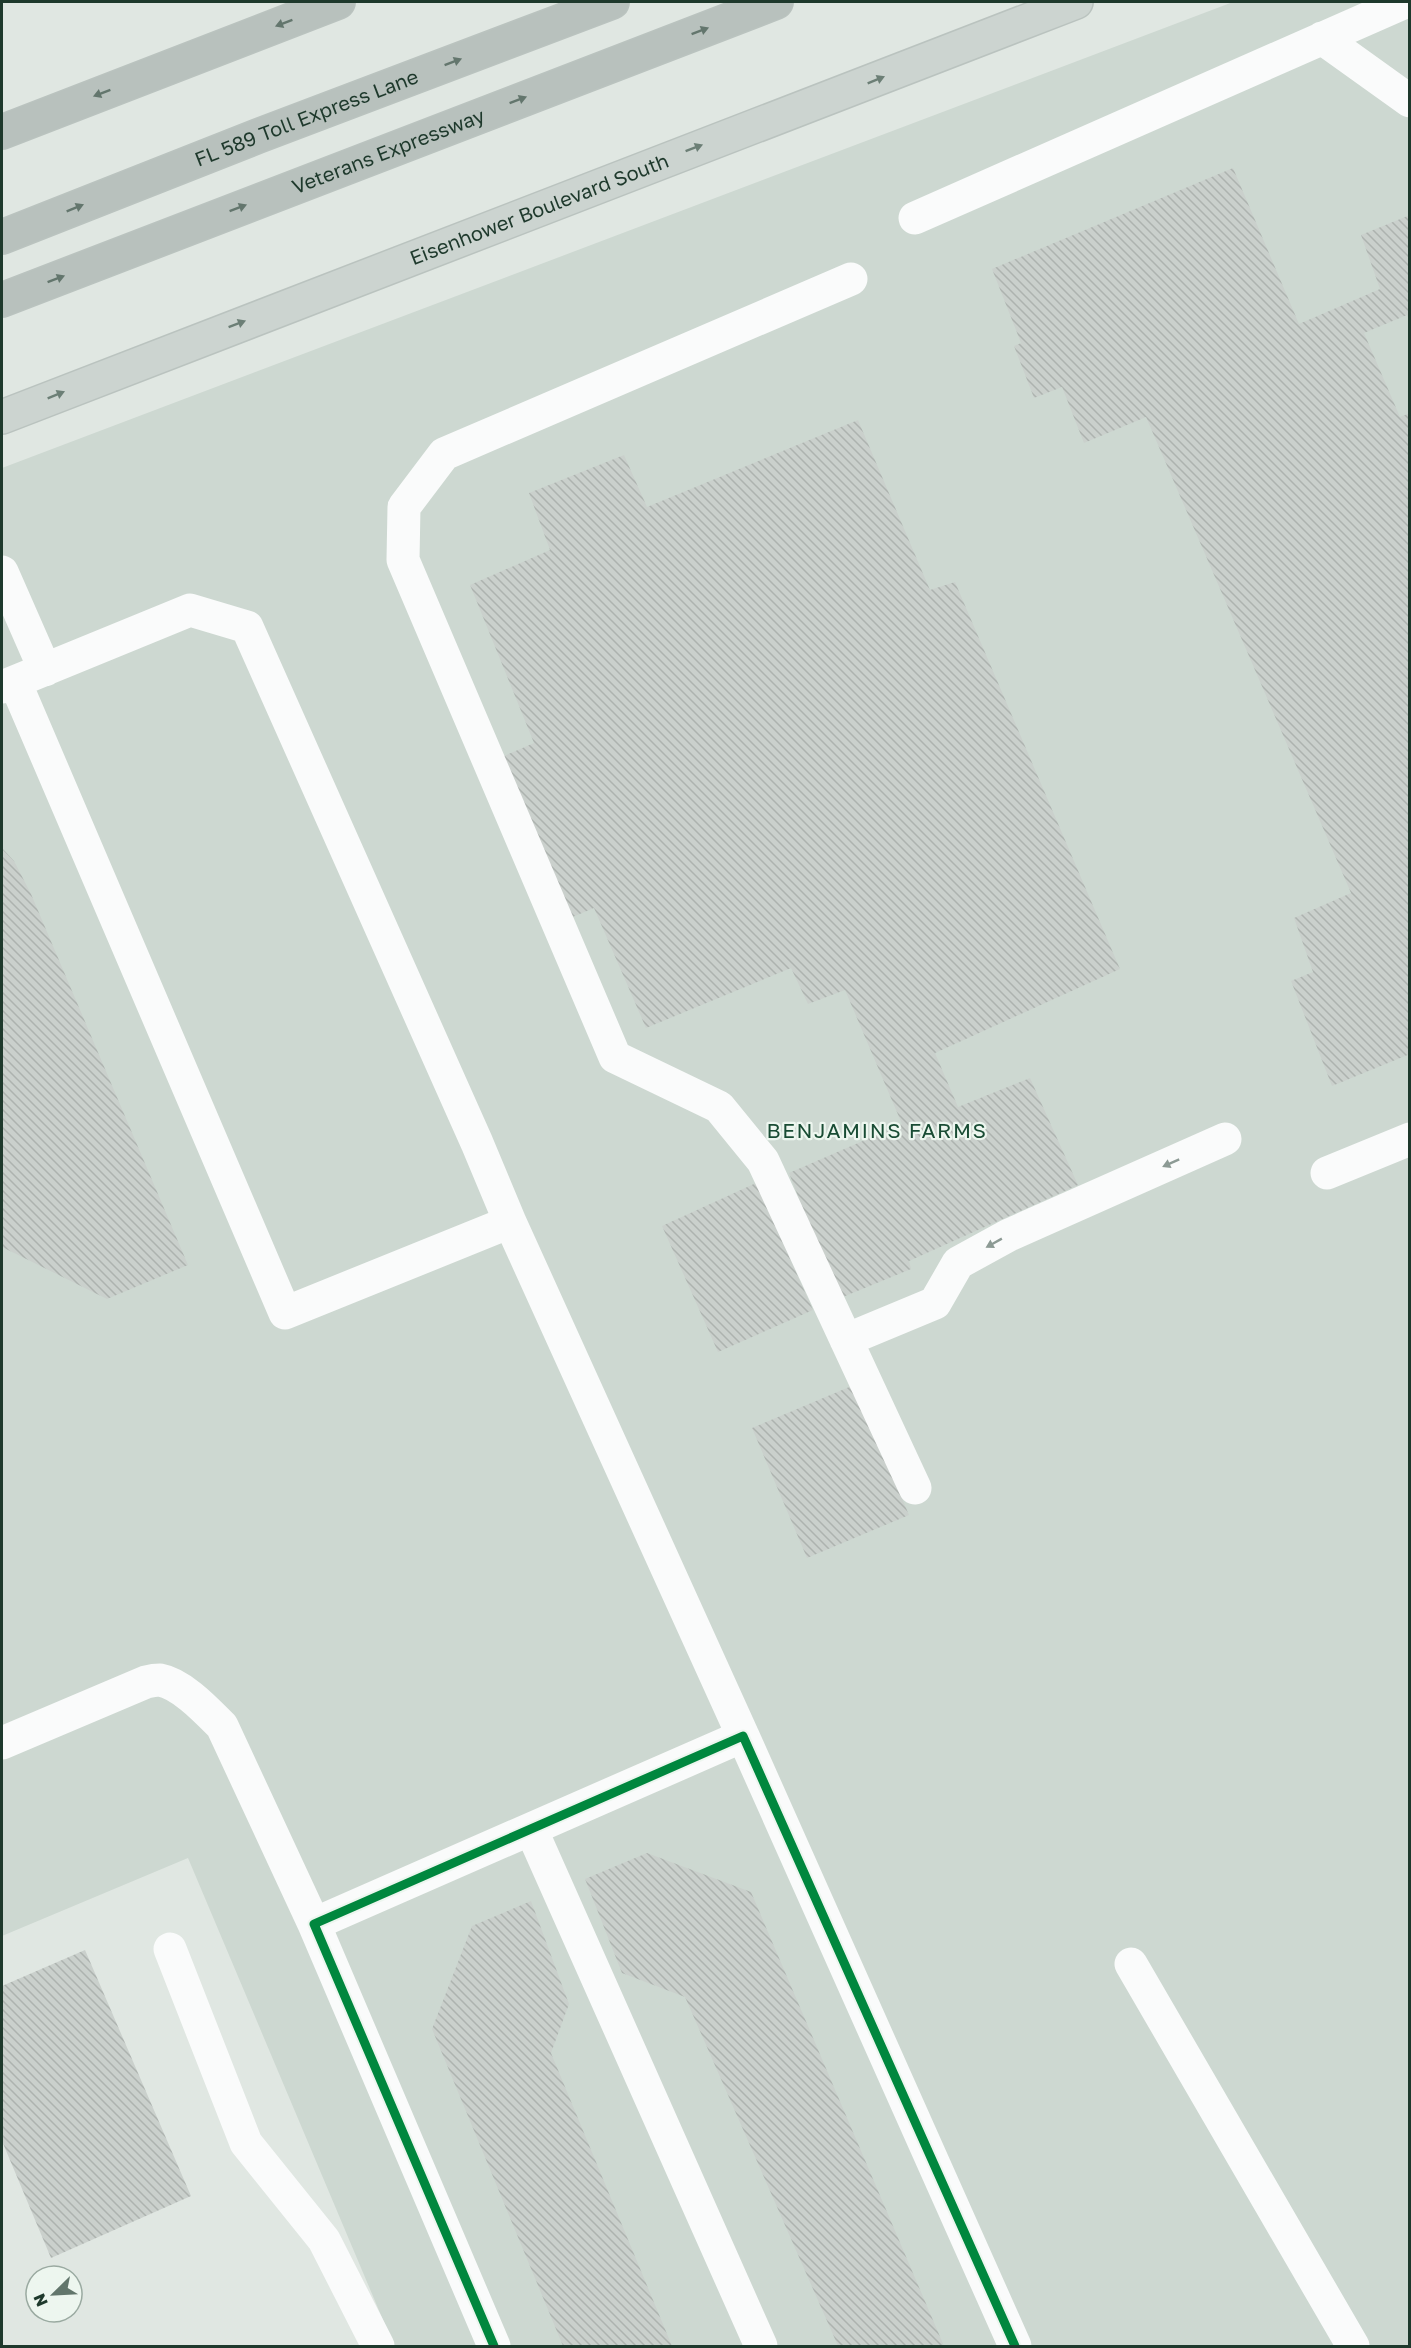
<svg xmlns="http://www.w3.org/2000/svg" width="1411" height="2348" font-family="'Golos Text',sans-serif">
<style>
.built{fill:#cdd8d1}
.building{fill:url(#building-back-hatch)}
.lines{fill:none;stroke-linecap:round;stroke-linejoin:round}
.major-casing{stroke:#bac3bf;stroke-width:36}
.highway-casing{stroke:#bac3bf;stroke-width:36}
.minor{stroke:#fafbfb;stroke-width:33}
.major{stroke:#ccd4d0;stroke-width:33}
.highway{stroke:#b8c1bd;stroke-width:33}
.cycleway-casing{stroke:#edf6ef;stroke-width:13}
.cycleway{stroke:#00873e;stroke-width:9}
.oneway{fill:#63766d}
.oneway2{fill:#6c7f76}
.oneway3{fill:#8c9a94}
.labels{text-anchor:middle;stroke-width:4.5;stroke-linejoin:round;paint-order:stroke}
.street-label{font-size:20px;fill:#1e392c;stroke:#edf6ef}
.neighbourhood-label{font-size:21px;letter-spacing:1.5px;fill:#194c34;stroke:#edf6ef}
</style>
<defs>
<pattern id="building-back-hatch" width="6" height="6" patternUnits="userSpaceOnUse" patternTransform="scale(1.5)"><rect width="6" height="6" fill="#cad0cc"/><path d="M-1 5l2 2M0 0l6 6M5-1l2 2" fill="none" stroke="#adb3af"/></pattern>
</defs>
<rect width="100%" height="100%" fill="#e0e7e2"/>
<path class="built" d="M1233,2H1409V2346H394L188,1858L2,1936V468Z"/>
<path class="building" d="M1233,168L1299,324L1380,289L1361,235L1410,215V322L1407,315L1364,333L1400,417L1410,413V1054L1332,1086L1291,981L1313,972L1294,918L1351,893L1146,417L1084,443L1062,387L1034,398L1014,346L1021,343L992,269Z
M858,420L930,590L955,582L1120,969L935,1053L958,1107L1030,1078L1078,1185L909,1261L911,1269L838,1299L789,1173L902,1124L845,990L808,1004L791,968L646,1028L594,908L563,921L497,759L534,743L470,585L550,550L529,493L624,455L647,507Z
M2,848L14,861L31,894L188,1265L107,1299L2,1247Z
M756,1183L813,1310L718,1352L662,1226Z
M854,1385L909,1515L807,1558L752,1428Z
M647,1853L751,1892L944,2346H838L685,1997L622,1973L585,1879Z
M531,1901L569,2004L551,2053L672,2346H563L432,2029L472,1926Z
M85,1950L191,2196L51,2258L2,2141V1986Z"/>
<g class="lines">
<defs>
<g id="major">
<path id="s1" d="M2,417L1076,2"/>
</g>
<g id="highway">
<path d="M2,132L338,2"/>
<path id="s2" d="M2,237L258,136L612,2"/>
<path id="s3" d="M2,300L776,2"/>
</g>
</defs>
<use href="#major" class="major-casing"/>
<use href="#highway" class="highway-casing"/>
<path class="minor" d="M1322,38L1410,101
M915,218L1405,2
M851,279L444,454L404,507L403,560L615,1057L719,1107L763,1161L915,1488
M2,572L45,670
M2,687L190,610L247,627L477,1143L510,1222L285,1313L15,682
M1327,1173L1410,1139
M510,1222L743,1736
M846,1340L935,1303L958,1263L1009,1235L1225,1139
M2,1743L146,1682C150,1681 156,1680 160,1680C182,1684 207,1711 222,1726L314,1924
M531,1829L761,2346
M170,1949L246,2143L324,2240L378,2346
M1131,1964L1353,2346
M494,2346L314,1924L743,1736L1015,2346"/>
<use href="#major" class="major"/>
<use href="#highway" class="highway"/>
<defs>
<path id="cycleway" d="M494,2346L314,1924L743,1736L1015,2346"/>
</defs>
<use href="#cycleway" class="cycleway-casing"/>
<use href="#cycleway" class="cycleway"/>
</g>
<defs><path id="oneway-solid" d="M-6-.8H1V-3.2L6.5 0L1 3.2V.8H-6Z" transform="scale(1.5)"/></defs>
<g class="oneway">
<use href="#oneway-solid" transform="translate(284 23) rotate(159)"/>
<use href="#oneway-solid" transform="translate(700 31) rotate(-21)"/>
<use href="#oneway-solid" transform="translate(453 62) rotate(-21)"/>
<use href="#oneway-solid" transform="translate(102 93) rotate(159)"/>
<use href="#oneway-solid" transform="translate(518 100) rotate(-21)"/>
<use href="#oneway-solid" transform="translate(75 208) rotate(-22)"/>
<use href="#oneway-solid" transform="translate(238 208) rotate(-21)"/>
<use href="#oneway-solid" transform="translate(56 279) rotate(-21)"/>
</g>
<g class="oneway2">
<use href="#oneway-solid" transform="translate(876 80) rotate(-22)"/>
<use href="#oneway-solid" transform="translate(694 148) rotate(-21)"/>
<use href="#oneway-solid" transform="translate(237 324) rotate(-21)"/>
<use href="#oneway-solid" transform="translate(56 395) rotate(-22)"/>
</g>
<g class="oneway3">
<use href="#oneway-solid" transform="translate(1171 1163) rotate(156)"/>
<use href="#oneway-solid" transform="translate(994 1243) rotate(151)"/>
</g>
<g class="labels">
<g class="street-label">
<text dy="7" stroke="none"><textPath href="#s2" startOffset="327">FL 589 Toll Express Lane</textPath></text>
<text dy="7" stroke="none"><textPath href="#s3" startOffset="414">Veterans Expressway</textPath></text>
<text dy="7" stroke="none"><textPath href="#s1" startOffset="576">Eisenhower Boulevard South</textPath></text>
</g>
<g class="neighbourhood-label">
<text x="877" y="1138">BENJAMINS FARMS</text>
</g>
</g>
<rect width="1411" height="2348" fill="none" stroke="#1e392c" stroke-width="6"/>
<g transform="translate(54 2294) rotate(246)"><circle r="28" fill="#edf6ef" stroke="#9aaaa1" stroke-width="1.5"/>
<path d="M0-4.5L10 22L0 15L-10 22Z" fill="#62766c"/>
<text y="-9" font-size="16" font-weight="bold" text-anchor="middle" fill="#1e392c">N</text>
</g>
</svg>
